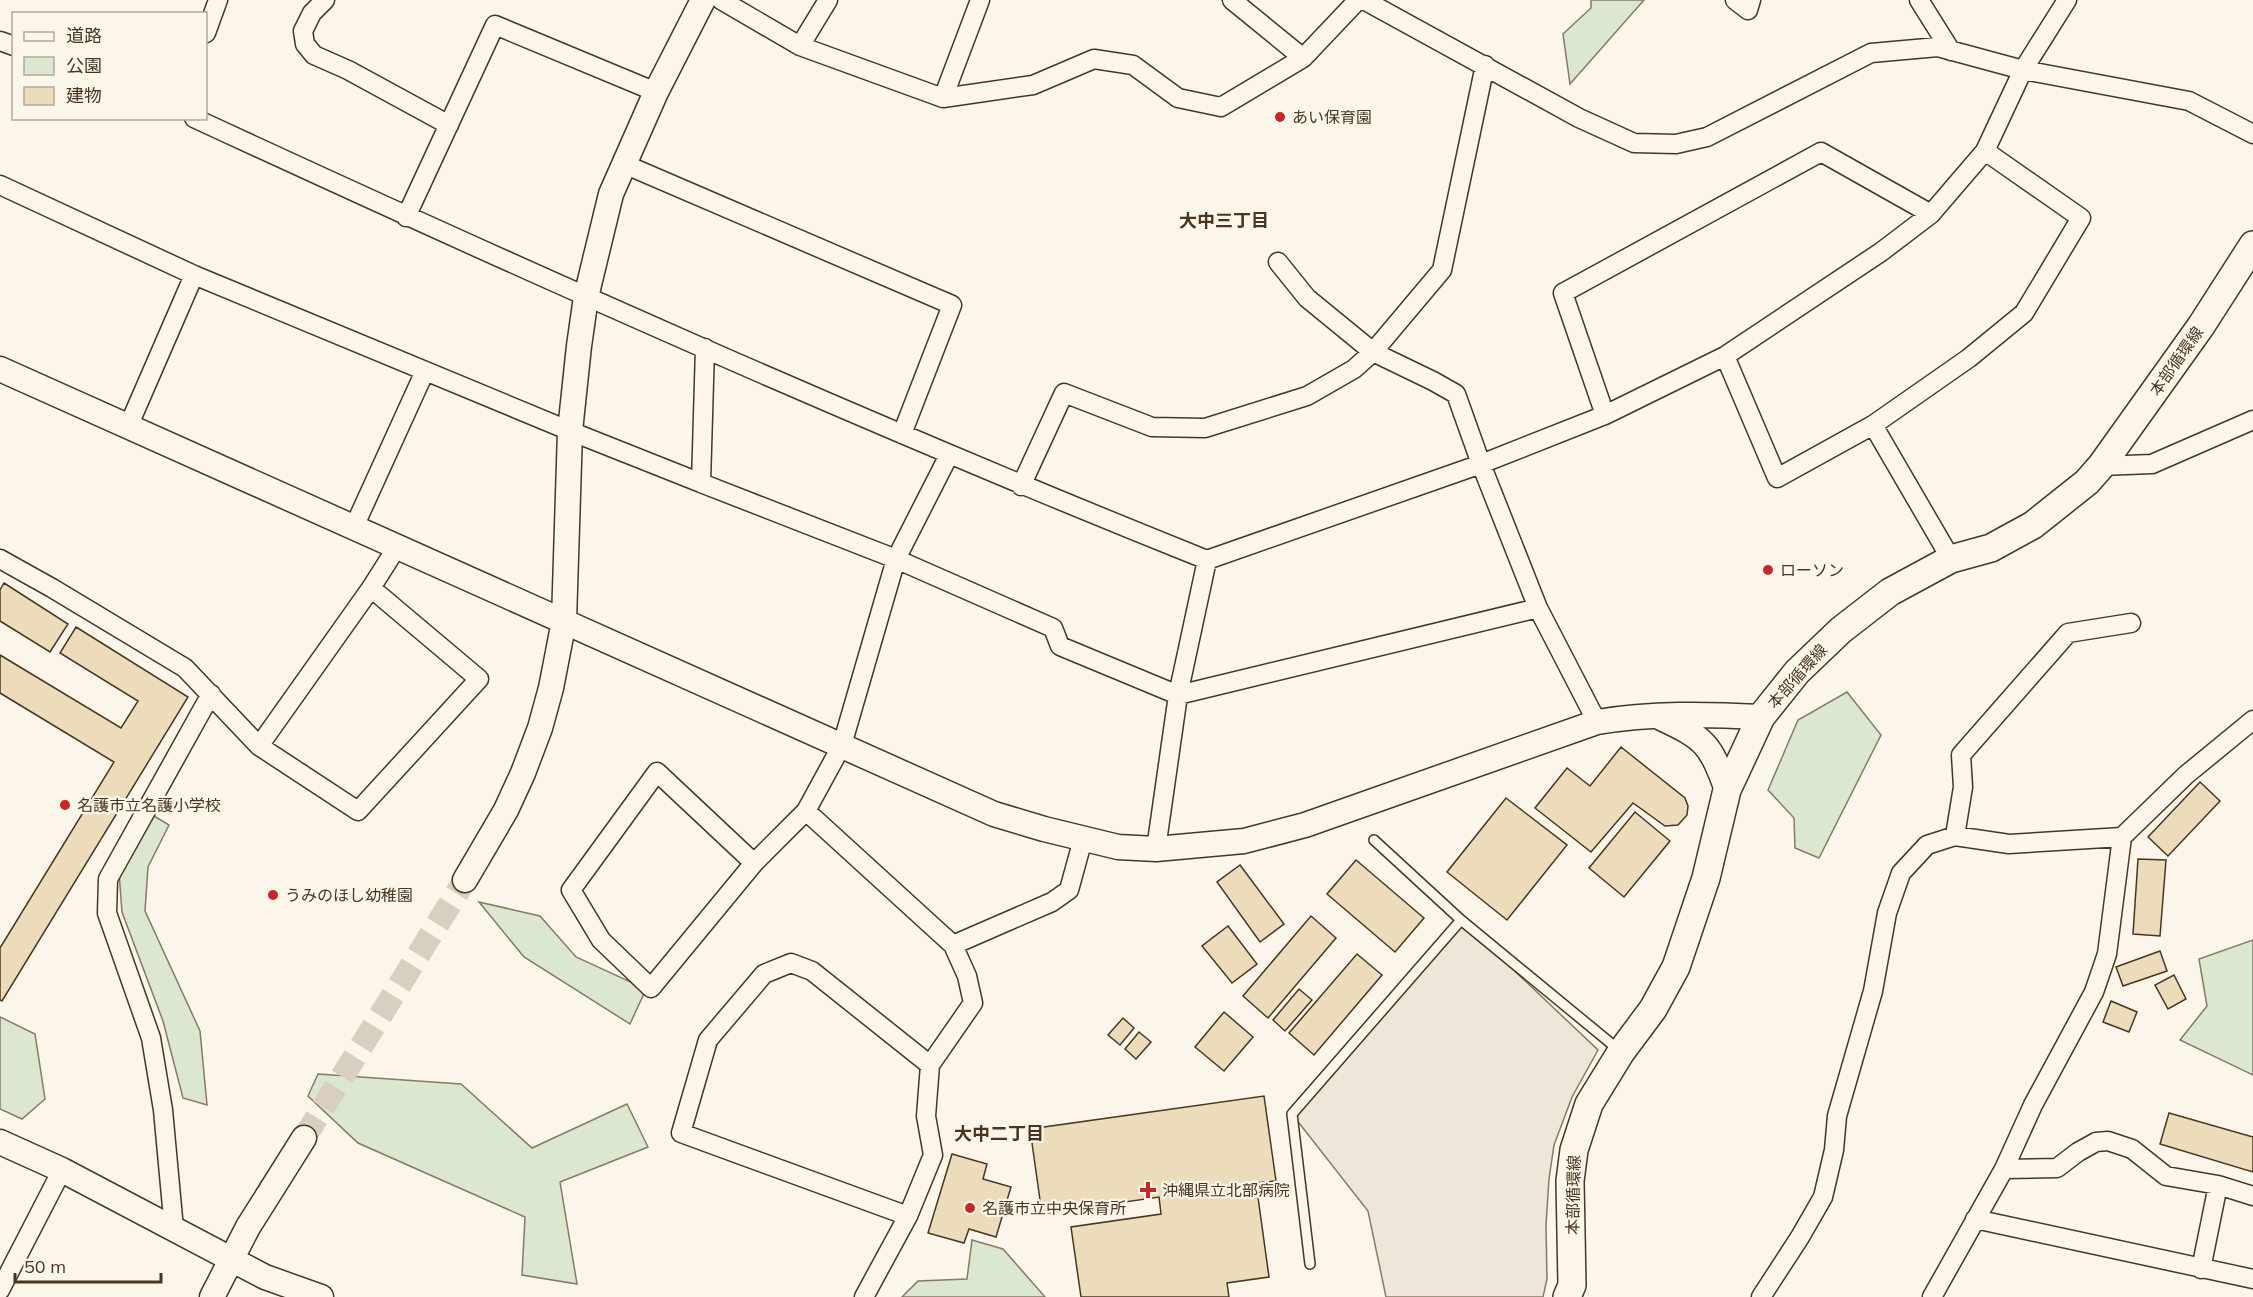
<svg xmlns="http://www.w3.org/2000/svg" width="2253" height="1297" font-family="Mulish,'Noto Sans JP',sans-serif">
<style>
.green{fill:#dce7d0;stroke:#887966;stroke-width:1.5}
.parking{fill:#ede7d9;stroke:#887966;stroke-width:1.5}
.building{fill:#ecdcbc;stroke:#4a3520;stroke-width:1.5}
.lines{fill:none;stroke-linecap:round;stroke-linejoin:round}
.secondary-tunnel{stroke:#d8cfc1;stroke-width:24;stroke-dasharray:24 12;stroke-linecap:butt}
.lane-casing{stroke:#4a3520;stroke-width:12}
.street-casing{stroke:#4a3520;stroke-width:21}
.secondary-casing{stroke:#4a3520;stroke-width:27}
.primary-casing{stroke:#4a3520;stroke-width:30}
.lane{stroke:#fbf6e9;stroke-width:9}
.street{stroke:#fbf6e9;stroke-width:18}
.secondary{stroke:#fbf6e9;stroke-width:24}
.primary{stroke:#fbf6e9;stroke-width:27}
.poi-dot{fill:#c62828;stroke:#fbf6e9;stroke-width:2}
.labels{text-anchor:middle;stroke-width:4.5;stroke-linejoin:round;paint-order:stroke}
.poi-label{font-size:16px;fill:#4a3520;stroke:#fbf6e9;text-anchor:start}
.street-label{font-size:16px;fill:#4a3520;stroke:#fbf6e9}
.neighbourhood-label{font-size:18px;font-weight:bold;fill:#4a3520;stroke:#fbf6e9}
</style>
<rect width="100%" height="100%" fill="#fbf6e9"/>
<path class="green" d="M1591,0H1644L1570,84L1563,34L1591,8Z
M1847,692L1881,735L1819,858L1795,848L1794,818L1768,790L1798,720Z
M149,813L169,825L148,867L145,911L200,1031L207,1105L183,1098L163,1021L122,912L119,872Z
M479,902L540,916L576,957L646,989L630,1024L524,957Z
M2253,940V1075L2180,1040L2207,1006L2199,959Z
M0,1017L35,1034L45,1099L22,1119L0,1109Z
M318,1074L461,1084L532,1148L627,1104L648,1147L560,1182L577,1284L522,1275L525,1217L358,1143L308,1096Z
M972,1240L1003,1249L1045,1297H902L918,1281L967,1279Z"/>
<path class="parking" d="M1461,920L1598,1050L1572,1097L1554,1145L1549,1179L1546,1225L1547,1279L1543,1297H1386L1368,1211L1292,1114Z"/>
<path class="building" d="M4,583L68,624L50,652L0,621V590Z
M76,627L188,697L2,1001L0,1000V948L114,762L0,693V655L121,728L138,701L60,653Z
M1621,747L1685,798L1688,806L1687,815L1678,825L1665,826L1633,803L1591,852L1535,808L1567,768L1590,786Z
M2200,782L2220,801L2168,856L2148,837Z
M1506,798L1567,845L1507,920L1447,872Z
M1635,812L1670,841L1624,897L1589,868Z
M2138,859L2166,860L2160,936L2133,934Z
M1356,860L1424,918L1395,952L1327,894Z
M1240,865L1284,924L1260,942L1217,882Z
M1311,916L1336,938L1268,1018L1243,996Z
M1228,926L1257,964L1232,983L1202,946Z
M2160,951L2167,971L2123,986L2116,967Z
M1357,954L1382,975L1314,1055L1289,1033Z
M2174,975L2186,999L2168,1009L2155,985Z
M1299,989L1312,1000L1285,1031L1273,1020Z
M2111,1001L2137,1012L2129,1032L2103,1022Z
M1224,1012L1253,1037L1224,1071L1195,1047Z
M1123,1018L1134,1028L1120,1045L1108,1035Z
M1139,1032L1151,1042L1136,1059L1125,1049Z
M1264,1096L1276,1181L1256,1183L1269,1277L1227,1283L1229,1297H1081L1071,1227L1161,1214L1159,1197L1042,1214L1030,1129Z
M2169,1113L2253,1137V1172L2160,1144Z
M952,1154L987,1164L983,1179L1011,1187L996,1237L969,1229L964,1243L928,1233Z"/>
<g class="lines">
<path class="secondary-tunnel" d="M304,1138L465,880"/>
<defs>
<path id="lane" d="M1374,840L1461,920L1619,1050
M1310,1264L1292,1114L1461,920"/>
<path id="street" d="M325,0L312,13L303,31L305,44L314,55L348,70L449,125
M721,0L800,46L943,98L1033,85L1094,59L1133,65L1178,98L1221,107L1303,58L1358,0
M1232,0L1303,58
M1364,0L1579,118L1634,143L1676,144L1707,137L1871,53L1938,47L2023,70L2189,101L2253,134
M1735,0L1748,10L1751,0
M1919,0L1951,51
M206,33L218,0
M0,41L14,46
M800,46L828,0
M943,98L980,0
M194,118C529,273 865,423 1207,560L1481,464L1605,415L1725,356L1881,252L1931,214L1985,151L2023,70L2067,0
M624,164L952,305L902,434
M0,185L194,275L570,431L701,483
M406,217L495,25L656,92
M1278,262L1307,298L1373,352L1433,381L1456,394L1481,464L1538,608L1597,722
M705,348L701,483L896,559L1053,628L1060,646L1178,695L1538,608
M1725,356L1777,478L1873,425L1969,358L2024,313L2081,218L1985,151
M1605,415L1563,293L1821,152L1931,214
M1873,425L1951,559
M128,427L194,275
M2101,466L2152,464L2253,420
M1021,486L1064,393L1152,427L1205,428L1307,396L1354,369L1373,352L1442,270L1485,65
M354,527L425,371
M0,559L52,588L185,668L259,746L358,811L479,679L371,588
M259,746L371,588L397,547
M657,772L754,863L651,988L601,940L571,890Z
M806,811L953,945L967,976L973,1003L930,1065L926,1116L933,1155L908,1216L864,1297
M1955,836L1963,787L1961,755L2068,633L2131,623
M1156,849L1178,695L1207,560
M754,863L806,811L842,745L896,559L949,455
M953,945L1052,902L1069,890L1083,839
M2004,1169L2057,1168L2078,1152L2096,1142L2108,1141L2132,1149L2166,1176L2218,1185L2253,1196
M908,1216L681,1133L708,1040L764,974L791,963L812,971L930,1065
M1975,1219L2253,1279
M174,1229L163,1110L151,1038L107,913L108,879L211,694
M2201,1269L2218,1185
M0,1290L62,1170
M1761,1297L1800,1237L1823,1197L1834,1150L1837,1116L1873,991L1887,913L1901,873L1927,845L1955,836L2009,844L2122,837
M1932,1297L2004,1169L2033,1105L2094,992L2107,954L2122,837L2186,775L2253,720"/>
<path id="secondary" d="M0,369L994,814L1044,829L1118,847L1156,849L1244,841L1305,825L1597,722C1651,713 1706,714 1761,717
M1661,718C1706,739 1710,744 1727,790
M465,880L506,810L523,773L540,728L551,688L564,621L570,431L579,346L586,297L611,194L656,92L703,0
M0,1142L62,1170L265,1277L321,1297
M212,1297L248,1227L304,1138"/>
<path id="primary" d="M1567,1297L1572,1285L1570,1181L1574,1150L1589,1104L1621,1052L1653,1009L1676,967L1706,878L1727,790L1761,717L1797,672L1841,630L1890,592L1951,559L1991,548L2033,525L2087,482L2101,466L2201,326L2253,245"/>
</defs>
<use href="#lane" class="lane-casing"/>
<use href="#street" class="street-casing"/>
<use href="#secondary" class="secondary-casing"/>
<use href="#primary" class="primary-casing"/>
<use href="#lane" class="lane"/>
<use href="#street" class="street"/>
<use href="#secondary" class="secondary"/>
<use href="#primary" class="primary"/>
</g>
<g class="poi-dot">
<circle cx="1280" cy="117" r="6"/>
<circle cx="1768" cy="570" r="6"/>
<circle cx="65" cy="805" r="6"/>
<circle cx="273" cy="895" r="6"/>
<path d="M1145 1181h6v6h6v6h-6v6h-6v-6h-6v-6h6z"/>
<circle cx="970" cy="1208" r="6"/>
</g>
<g class="labels">
<g class="poi-label">
<text x="1292" y="123">あい保育園</text>
<text x="1780" y="576">ローソン</text>
<text x="77" y="811">名護市立名護小学校</text>
<text x="285" y="901">うみのほし幼稚園</text>
<text x="1162" y="1196">沖縄県立北部病院</text>
<text x="982" y="1214">名護市立中央保育所</text>
</g>
<g class="street-label">
<text transform="translate(2176 361) rotate(-55)" y="6">本部循環線</text>
<text transform="translate(1797 676) rotate(-48)" y="6">本部循環線</text>
<text transform="translate(1573 1195) rotate(-89)" y="6">本部循環線</text>
</g>
<g class="neighbourhood-label">
<text x="1224" y="227">大中三丁目</text>
<text x="999" y="1140">大中二丁目</text>
</g>
</g>
<rect x="12" y="12" width="195" height="108" fill="#fbf6e9" stroke="#b4a999" stroke-width="1.5"/>
<rect x="24" y="32" width="30" height="9" fill="#fbf6e9" stroke="#b4a999" stroke-width="1.5"/>
<text x="66" y="42" font-size="18" fill="#4a3520">道路</text>
<rect x="24" y="57" width="30" height="18" fill="#dce7d0" stroke="#b4a999" stroke-width="1.5"/>
<text x="66" y="72" font-size="18" fill="#4a3520">公園</text>
<rect x="24" y="87" width="30" height="18" fill="#ecdcbc" stroke="#b4a999" stroke-width="1.5"/>
<text x="66" y="102" font-size="18" fill="#4a3520">建物</text>
<path d="M15 1273v9h146v-9" fill="none" stroke="#4a3520" stroke-width="3"/>
<text x="24" y="1273" font-size="18" fill="#4a3520" stroke="#fbf6e9" stroke-width="4.5" paint-order="stroke">50 m</text>
</svg>
